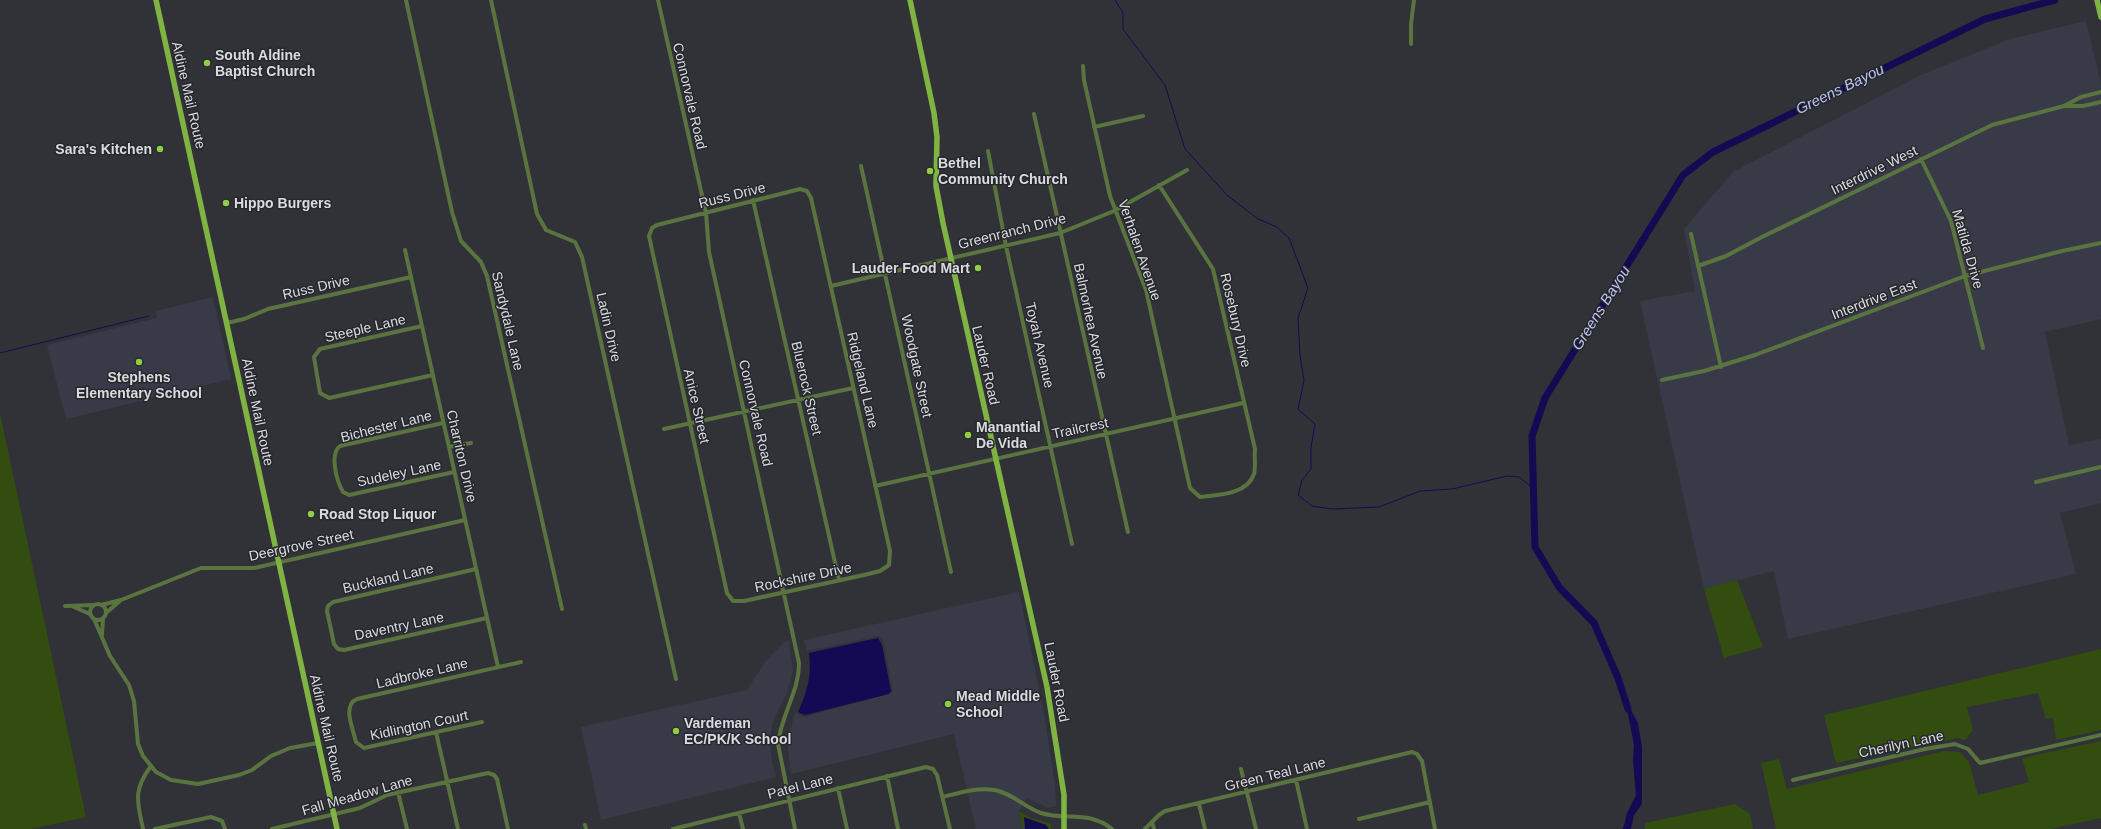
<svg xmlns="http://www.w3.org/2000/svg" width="2101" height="829" font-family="Helvetica,sans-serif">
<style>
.built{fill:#383b47}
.green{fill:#324d0f}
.water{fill:#120a53}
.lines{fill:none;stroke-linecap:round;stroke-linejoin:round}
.stream{stroke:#120a53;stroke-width:1}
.river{stroke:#120a53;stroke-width:7}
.minor{stroke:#5a7440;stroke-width:4}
.major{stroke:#80b442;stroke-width:5.5}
.poi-dot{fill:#8fcd42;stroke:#26282e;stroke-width:1.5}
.labels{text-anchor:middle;stroke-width:3;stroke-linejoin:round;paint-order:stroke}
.poi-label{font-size:14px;font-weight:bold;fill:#dadbdf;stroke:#26282e;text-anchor:start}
.street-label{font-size:14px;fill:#dadbdf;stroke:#26282e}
.water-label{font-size:15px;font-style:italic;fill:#bac3ed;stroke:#26282e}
</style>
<rect width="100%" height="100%" fill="#303238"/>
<path class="built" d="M2086,21L2101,84V319L2045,332L2069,445L2101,439V503L2060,513L2076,574L1788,639L1774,571L1704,589L1640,301L1695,291L1684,229L1733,172L1921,75L2010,39Z
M213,297L231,379L66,419L47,345L157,318L156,311Z
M1019,592L1044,714L1055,785L1056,806L1048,808L1027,798L1019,811L1023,829H976L954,734L791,774L787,741L795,713L805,717L893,692L884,645L882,638L879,636L807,651L804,640Z
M789,640L793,672L787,692L774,720L770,735L771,756L776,777L601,820L581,727L747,690L765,662L785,642Z"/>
<path class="green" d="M0,413L86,817L31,829H0Z
M1737,580L1763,647L1724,658L1704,589Z
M2101,649V730L2056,740L2053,718L2046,719L2038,693L1967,707L1973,730L1965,740L1958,738L1836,763L1824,715Z
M2101,741V818L2050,829H1776L1761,763L1779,759L1787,789L1944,751L1960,752L1969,762L1978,795L2029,782L2022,758Z
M1735,804L1750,814L1753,829H1645V823Z
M1019,811L1029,817L1051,824V829H1023Z"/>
<path class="water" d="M878,638L882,645L891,691L889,694L805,715L798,712C807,692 812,675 809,653Z
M1625,699L1638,723L1642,747V804L1634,815L1631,829H1623L1627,813L1636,795L1633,761L1634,745Z
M1024,817L1046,825L1049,829H1025Z"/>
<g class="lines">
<path class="stream" d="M1115,0L1123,13V29L1165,85L1185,149L1228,196L1258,219L1277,227L1289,238L1308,288L1298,318L1300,355L1304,381L1298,409L1315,424L1311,447V469L1302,480L1298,495L1312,506L1332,509L1379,507L1420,491L1452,489L1507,476L1519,477L1533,488
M0,353L149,316"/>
<path class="river" d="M1628,709L1618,678L1594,623L1559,587L1535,547L1532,436L1545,398L1683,175L1713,152L1985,19L2055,0"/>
<path class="minor" d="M406,0L452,212L461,241L481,262L487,276L562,609
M491,0L537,214L546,230L575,242L582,257L676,679
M658,0L706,213L709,252L799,663C799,692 781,715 778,744L795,829
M1411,44V24L1414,0
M1083,66L1084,80L1110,196L1146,290L1190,488L1200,497C1217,495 1247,495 1254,474C1256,467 1254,456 1255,449L1213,269L1159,185
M2064,106L2081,97L2101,92
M1034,114L1128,532
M1094,127L1143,116
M988,151L1006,246L1072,544
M1921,159L1951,221L1983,348
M861,166L951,572
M800,189L807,191L811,198L890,551L889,565L880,571L864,575L744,601H733L727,593L649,236L652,228L657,225Z
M753,200L839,580
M1691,234L1721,367
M405,250L498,667
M1698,266L1726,256L1762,237L1992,125L2064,106H2083L2101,102
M831,286L1060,233L1114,211L1187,170
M227,323L244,319L268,309L411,277
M422,326L320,349L314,357L320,393L329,398L433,375
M1662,380L1704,371L1755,355L1965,276L2062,251L2101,243
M443,423L340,446C329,454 337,482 343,492L349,495L454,472
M664,429L853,388
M449,447L471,443
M2036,482L2101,467
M875,486L1243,403
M476,569L333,602L328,606L327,611L334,644L338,649L344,650L487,618
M90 612a8 8 0 1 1 16 0a8 8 0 1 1-16 0Z
M101,605L121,600
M65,606L93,605
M74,607L90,614
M106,613L121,600L201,568H254L465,520
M94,619L110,656L129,685L134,701L138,744L143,756L156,772L171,780L198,784L239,775L252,770L271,756L290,748L318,743
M102,635L103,618
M482,722L364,748L356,742C353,729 342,705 357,699L521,662
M436,732L458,829
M1241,769L1256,829
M887,776L898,829
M1296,780L1307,829
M1793,780L1925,749L1955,744L1968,749L1980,763L2101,735
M838,788L847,829
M398,792L407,829
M943,797C959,793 977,787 994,790C1012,793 1024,807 1041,813C1067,821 1088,810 1112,829
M1199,804L1205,829
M739,813L743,829
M1359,819L1430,802
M1152,822L1154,829
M585,825L586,829
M143,829C137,801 133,790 151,766
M155,829L211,817L222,821L225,829
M272,829L360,808L387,795L488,773L494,775L497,779L508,829
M673,829L926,767L933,769L937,775L950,829
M1145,829L1159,815L1165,811L1412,752L1417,754L1422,761L1435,829"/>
<path class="major" d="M156,0L337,829
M910,0L934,113L937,137L936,186L943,223L1047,687L1064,795V829
M2097,0L2101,17"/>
</g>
<g class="poi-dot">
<circle cx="207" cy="63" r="4"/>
<circle cx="160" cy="149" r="4"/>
<circle cx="930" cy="171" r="4"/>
<circle cx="226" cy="203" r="4"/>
<circle cx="978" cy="268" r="4"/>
<circle cx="139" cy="362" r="4"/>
<circle cx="968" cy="435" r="4"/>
<circle cx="311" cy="514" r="4"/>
<circle cx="948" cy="704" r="4"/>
<circle cx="676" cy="731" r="4"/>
</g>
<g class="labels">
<g class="poi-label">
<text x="215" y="60">South Aldine<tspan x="215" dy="16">Baptist Church</tspan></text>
<text x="152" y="154" text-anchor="end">Sara's Kitchen</text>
<text x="938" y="168">Bethel<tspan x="938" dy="16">Community Church</tspan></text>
<text x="234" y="208">Hippo Burgers</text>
<text x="970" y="273" text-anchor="end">Lauder Food Mart</text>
<text x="139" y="382" text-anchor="middle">Stephens<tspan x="139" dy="16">Elementary School</tspan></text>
<text x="976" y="432">Manantial<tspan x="976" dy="16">De Vida</tspan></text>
<text x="319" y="519">Road Stop Liquor</text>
<text x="956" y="701">Mead Middle<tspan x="956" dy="16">School</tspan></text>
<text x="684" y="728">Vardeman<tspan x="684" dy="16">EC/PK/K School</tspan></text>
</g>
<g class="street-label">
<text transform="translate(189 95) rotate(77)" y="5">Aldine Mail Route</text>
<text transform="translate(690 96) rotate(77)" y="5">Connorvale Road</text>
<text transform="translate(1874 170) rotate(-26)" y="5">Interdrive West</text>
<text transform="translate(732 195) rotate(-14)" y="5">Russ Drive</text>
<text transform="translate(1012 231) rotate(-14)" y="5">Greenranch Drive</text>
<text transform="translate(1968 249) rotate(74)" y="5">Matilda Drive</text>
<text transform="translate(1140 250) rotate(71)" y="5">Verhalen Avenue</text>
<text transform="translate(316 287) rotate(-13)" y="5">Russ Drive</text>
<text transform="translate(1874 299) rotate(-21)" y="5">Interdrive East</text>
<text transform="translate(1236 320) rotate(77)" y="5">Rosebury Drive</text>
<text transform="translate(508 321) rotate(77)" y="5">Sandydale Lane</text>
<text transform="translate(1091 321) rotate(78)" y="5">Balmorhea Avenue</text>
<text transform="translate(609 327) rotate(77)" y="5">Ladin Drive</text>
<text transform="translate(365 328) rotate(-13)" y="5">Steeple Lane</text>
<text transform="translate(1040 345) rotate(77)" y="5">Toyah Avenue</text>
<text transform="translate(986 365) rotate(77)" y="5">Lauder Road</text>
<text transform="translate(917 366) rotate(78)" y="5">Woodgate Street</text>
<text transform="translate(863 380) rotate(77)" y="5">Ridgeland Lane</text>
<text transform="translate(807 388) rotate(77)" y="5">Bluerock Street</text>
<text transform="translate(697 406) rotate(77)" y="5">Anice Street</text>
<text transform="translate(258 412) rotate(78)" y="5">Aldine Mail Route</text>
<text transform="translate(756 413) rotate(77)" y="5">Connorvale Road</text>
<text transform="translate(386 426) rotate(-14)" y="5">Bichester Lane</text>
<text transform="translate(1080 428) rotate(-12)" y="5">Trailcrest</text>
<text transform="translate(462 456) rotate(77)" y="5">Charriton Drive</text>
<text transform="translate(399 473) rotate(-12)" y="5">Sudeley Lane</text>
<text transform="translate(301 545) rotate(-12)" y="5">Deergrove Street</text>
<text transform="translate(803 577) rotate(-12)" y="5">Rockshire Drive</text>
<text transform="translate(388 578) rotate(-13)" y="5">Buckland Lane</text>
<text transform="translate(399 626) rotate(-12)" y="5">Daventry Lane</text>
<text transform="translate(422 673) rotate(-13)" y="5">Ladbroke Lane</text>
<text transform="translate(1057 682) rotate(79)" y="5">Lauder Road</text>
<text transform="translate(419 725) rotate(-12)" y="5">Kidlington Court</text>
<text transform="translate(327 728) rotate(77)" y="5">Aldine Mail Route</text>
<text transform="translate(1901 744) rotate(-12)" y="5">Cherilyn Lane</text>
<text transform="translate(1275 774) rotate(-14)" y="5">Green Teal Lane</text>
<text transform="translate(800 786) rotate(-14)" y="5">Patel Lane</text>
<text transform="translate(357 795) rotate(-16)" y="5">Fall Meadow Lane</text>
</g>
<g class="water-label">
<text transform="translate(1840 89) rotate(-26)" y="5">Greens Bayou</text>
<text transform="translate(1601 308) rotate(-58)" y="5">Greens Bayou</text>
</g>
</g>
</svg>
